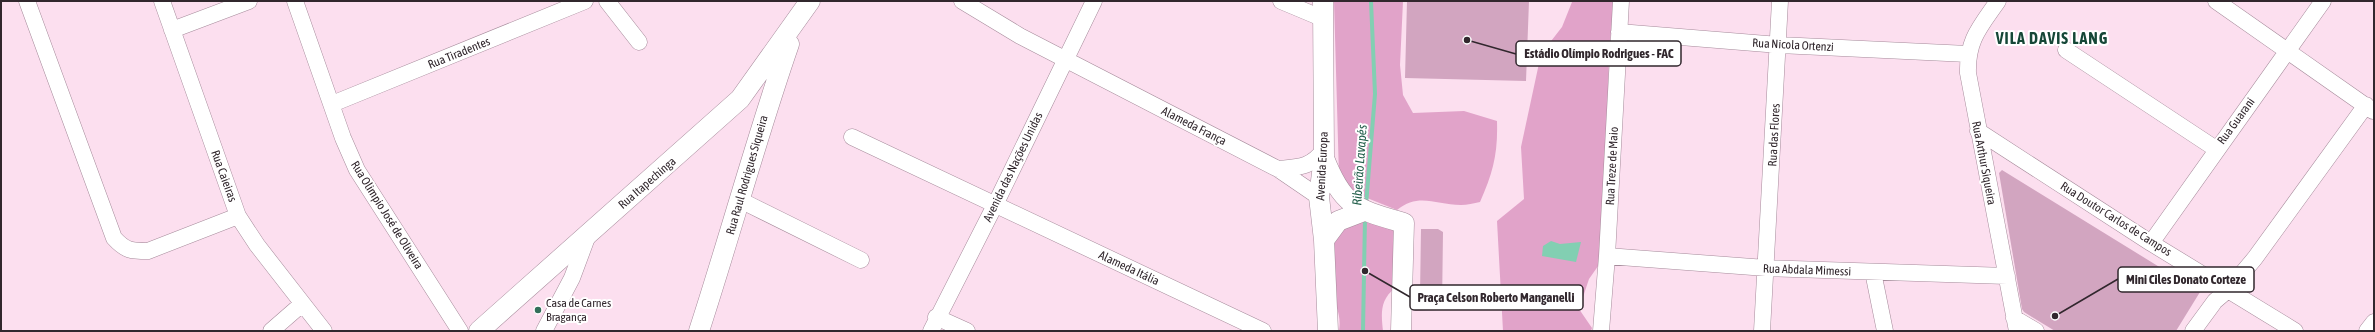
<svg xmlns="http://www.w3.org/2000/svg" width="2375" height="332" font-family="'Asap Condensed',sans-serif">
<style>
.green{fill:#d2a5c0}
.forest{fill:#e1a3c9}
.water{fill:#82cfb2}
.lines{fill:none;stroke-linecap:round;stroke-linejoin:round}
.stream{stroke:#82cfb2;stroke-width:4}
.minor-casing{stroke:#a68b9b;stroke-width:17}
.tertiary-casing{stroke:#a68b9b;stroke-width:21}
.minor{stroke:#fff;stroke-width:16}
.tertiary{stroke:#fff;stroke-width:20}
.poi-dot{fill:#336f5a;stroke:#fff;stroke-width:1.5}
.labels{text-anchor:middle;stroke-width:4;stroke-linejoin:round;paint-order:stroke}
.street-label{font-size:12px;fill:#31272d;stroke:#fff}
.poi-label{font-size:12px;fill:#31272d;stroke:#fff;text-anchor:start}
.water-label{font-size:13px;font-style:italic;fill:#235f4b;stroke:#fff}
.district-label{font-size:16px;font-weight:bold;letter-spacing:1px;fill:#154737;stroke:#fff}
.leader{fill:none;stroke:#31272d;stroke-width:1.5}
.callout-dot{fill:#31272d;stroke:#fff;stroke-width:1.5}
.callout{fill:#fff;stroke:#31272d;stroke-width:1.5}
.callout-label{font-size:13px;text-anchor:middle;font-weight:bold;fill:#31272d}
</style>
<rect width="100%" height="100%" fill="#fcdfef"/>
<path class="green" d="M1407,1H1529L1526,81L1405,78Z
M2002,170L2200,292L2176,331H2055L2024,312L2022,309L1999,173Z
M1421,229H1438L1443,232L1442,307L1439,310L1415,311L1420,295Z"/>
<path class="forest" d="M1334,1H1403L1400,65L1403,95L1413,113L1464,111L1497,121C1498,154 1493,173 1480,202C1474,203 1467,205 1461,205C1436,205 1419,192 1397,210L1357,194L1339,176Z
M1586,1H1615L1609,48L1606,227L1603,259L1589,279L1579,309L1592,328L1591,331H1503L1497,221L1524,199L1521,147L1541,54L1562,27L1572,2Z
M1336,214L1396,226L1395,288C1380,300 1381,313 1383,331H1339C1342,314 1334,304 1332,289C1328,263 1332,239 1336,214Z"/>
<path class="water" d="M1551,241L1560,244L1581,242L1576,262L1542,256L1543,246Z"/>
<g class="lines">
<path class="stream" d="M1366,205L1375,94L1371,1
M1363,331L1365,217"/>
<defs>
<path id="minor" d="M27,1L114,238C126,251 131,251 148,251L238,216
M162,1L238,216L257,245L324,331
M295,1L343,138L357,170L460,331
M607,1L639,42
M962,1L1020,36L1278,169L1319,197
M1281,1L1324,19
M1998,1C1980,27 1967,40 1968,73L2017,331
M2216,1L2373,111
M172,30L249,1
M1619,32L1779,45L1968,54
M2066,50L2216,149
M332,104L585,1
M1978,131L2151,243L2295,331
M852,137L1263,331
M1278,169C1299,167 1310,168 1324,150
M740,200L861,260
M2151,243L2323,1
M1607,256L1766,268L2007,276
M1873,272L1885,331
M936,317L967,331
M2014,318L2036,331
M271,331L302,304
M544,331L572,278L588,235
M931,331L995,205L1094,1
M1601,331L1607,256L1621,1
M1762,331L1780,1
M2193,331L2215,301L2229,289L2255,258L2366,105
M2367,331L2374,322"/>
<path id="tertiary" d="M1323,1L1324,157L1319,197L1324,240L1328,331
M1324,158C1343,207 1356,209 1404,223L1401,331
M1324,240L1338,221L1364,211
M479,331L740,99L810,1
M699,331C730,236 756,139 789,44"/>
</defs>
<use href="#minor" class="minor-casing"/>
<use href="#tertiary" class="tertiary-casing"/>
<use href="#minor" class="minor"/>
<use href="#tertiary" class="tertiary"/>
</g>
<circle class="poi-dot" cx="538" cy="310" r="4"/>
<g class="labels">
<g class="street-label">
<text transform="translate(1793 45) rotate(3)" y="4">Rua Nicola Ortenzi</text>
<text transform="translate(459 53) rotate(-22)" y="4">Rua Tiradentes</text>
<text transform="translate(2236 121) rotate(-54)" y="4">Rua Guarani</text>
<text transform="translate(1194 126) rotate(27)" y="4">Alameda França</text>
<text transform="translate(1774 135) rotate(-87)" y="4">Rua das Flores</text>
<text transform="translate(1984 163) rotate(79)" y="4">Rua Arthur Siqueira</text>
<text transform="translate(1322 166) rotate(-87)" y="4">Avenida Europa</text>
<text transform="translate(1612 166) rotate(-87)" y="4">Rua Treze de Maio</text>
<text transform="translate(1013 167) rotate(-64)" y="4">Avenida das Nações Unidas</text>
<text transform="translate(747 175) rotate(-74)" y="4">Rua Raul Rodrigues Siqueira</text>
<text transform="translate(224 176) rotate(70)" y="4">Rua Caieiras</text>
<text transform="translate(647 183) rotate(-41)" y="4">Rua Itapechinga</text>
<text transform="translate(387 215) rotate(58)" y="4">Rua Olimpio José de Oliveira</text>
<text transform="translate(2116 219) rotate(32)" y="4">Rua Doutor Carlos de Campos</text>
<text transform="translate(1129 268) rotate(25)" y="4">Alameda Itália</text>
<text transform="translate(1807 270) rotate(2)" y="4">Rua Abdala Mimessi</text>
</g>
<g class="poi-label">
<text x="546" y="307">Casa de Carnes<tspan x="546" dy="14">Bragança</tspan></text>
</g>
<g class="water-label">
<text transform="translate(1359 165) rotate(-86)" y="5">Ribeirão Lavapés</text>
</g>
<g class="district-label">
<text x="2052" y="44">VILA DAVIS LANG</text>
</g>
</g>
<path class="leader" d="M1467 40L1516 54M2055 316L2118 279M1365 271L1410 297"/>
<g class="callout-dot">
<circle cx="1467" cy="40" r="4"/>
<circle cx="2055" cy="316" r="4"/>
<circle cx="1365" cy="271" r="4"/>
</g>
<g class="callout">
<rect x="1516" y="41" width="165" height="25" rx="4"/>
<rect x="2118" y="267" width="136" height="25" rx="4"/>
<rect x="1410" y="285" width="173" height="25" rx="4"/>
</g>
<g class="callout-label">
<text x="1599" y="58">Estádio Olímpio Rodrigues - FAC</text>
<text x="2186" y="284">Mini Ciles Donato Corteze</text>
<text x="1496" y="302">Praça Celson Roberto Manganelli</text>
</g>
<rect width="2375" height="332" fill="none" stroke="#31272d" stroke-width="4"/>
</svg>
